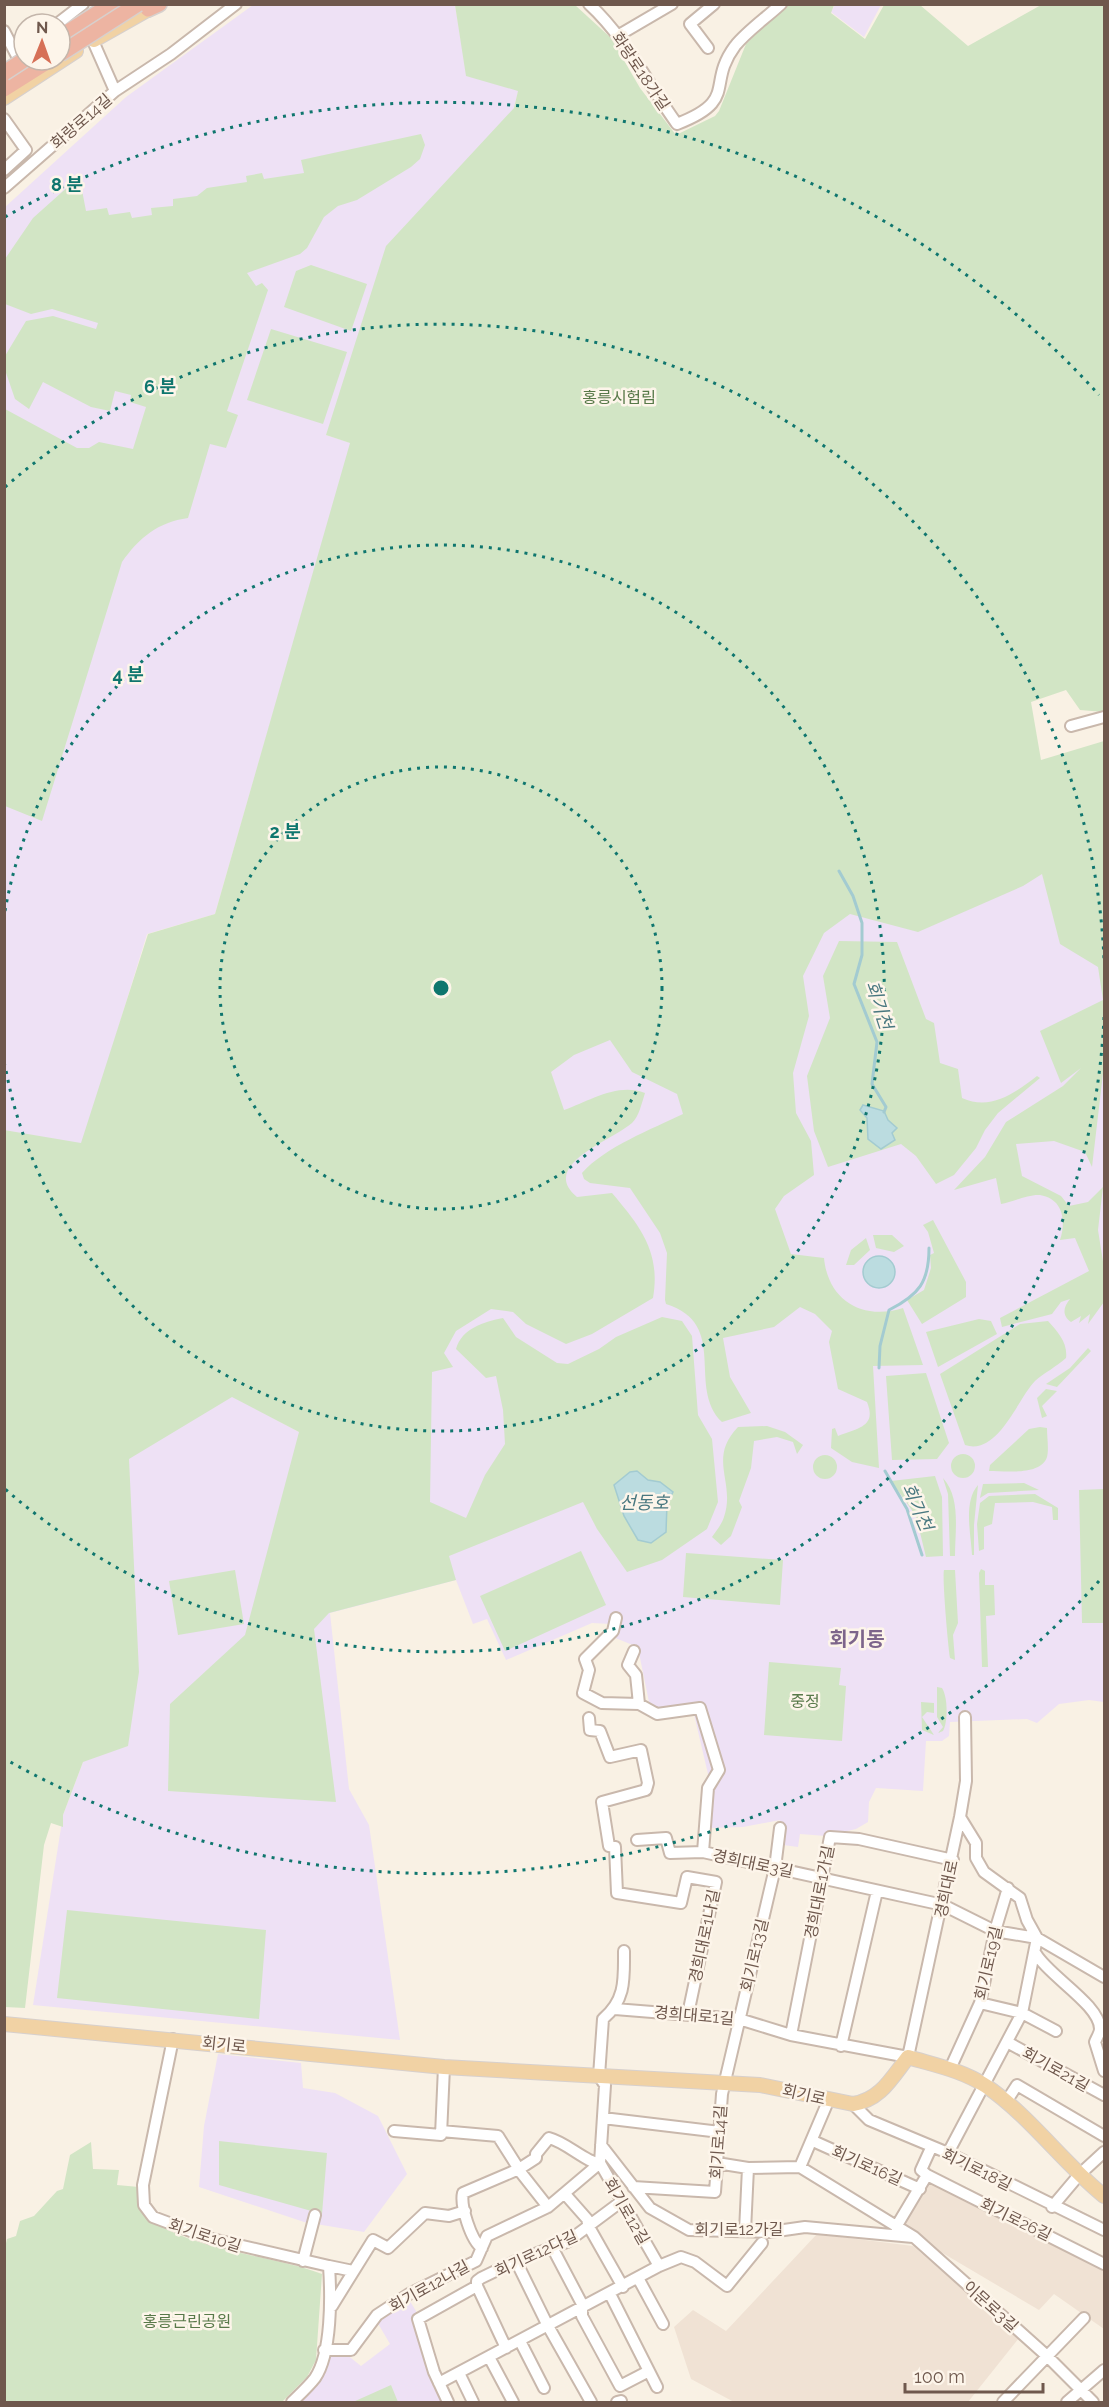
<svg xmlns="http://www.w3.org/2000/svg" width="1109" height="2407" font-family="Raleway,'Noto Sans KR',sans-serif">
<style>
.residential{fill:#f0e2d4}
.education{fill:#eee1f5}
.green{fill:#d2e5c5}
.water{fill:#bbdce0;stroke:#a3cbd1;stroke-width:1.5}
.lines{fill:none;stroke-linecap:round;stroke-linejoin:round}
.stream{stroke:#a3cbd1;stroke-width:3}
.minor-casing{stroke:#c9b8ac;stroke-width:14}
.major-casing{stroke:#d7d0cd;stroke-width:16}
.highway-casing{stroke:#d7d0cd;stroke-width:18}
.minor{stroke:#fff;stroke-width:10}
.major{stroke:#f1d2a4;stroke-width:14}
.highway{stroke:#edb4a2;stroke-width:15}
.highway-bridge-casing{stroke:#d7d0cd;stroke-width:18;stroke-linecap:butt}
.highway-bridge{stroke:#edb4a2;stroke-width:15}
.ring{fill:none;stroke:#0f766e;stroke-width:3;stroke-dasharray:3 6}
.labels{text-anchor:middle;stroke-width:5;stroke-linejoin:round;paint-order:stroke}
.street-label{font-size:16px;fill:#6f584d;stroke:#fdf5ea}
.park-label{font-size:16px;fill:#587949;stroke:#fdf5ea}
.water-label{font-size:18px;font-style:italic;fill:#497880;stroke:#fdf5ea}
.quarter-label{font-size:20px;font-weight:bold;fill:#7d658b;stroke:#fdf5ea}
.centre{fill:#0f766e;stroke:#fdf5ea;stroke-width:3}
.ring-label{font-size:18px;text-anchor:middle;font-weight:bold;fill:#0f766e;stroke:#fdf5ea;stroke-width:5;stroke-linejoin:round;paint-order:stroke}
</style>
<rect width="100%" height="100%" fill="#f9f1e4"/>
<path class="residential" d="M931,2172L1104,2269V2329L1054,2294L1039,2310L897,2226Z
M817,2234L913,2246L1019,2338L968,2402H734L691,2379L674,2327L693,2310L726,2331Z"/>
<path class="education" d="M253,5H455L467,76L519,88L507,135L326,435L351,443L215,914L147,934L80,1153L5,1137L4,208L126,97Z
M835,5H881L864,37L831,12Z
M1042,874L1104,915V1702L1089,1700L1059,1704L1037,1723L1027,1719L950,1722L949,1736L942,1741H926L923,1791L876,1788L869,1802L868,1822L856,1829L826,1836L800,1834L798,1847L776,1844L780,1820L743,1827L709,1828L712,1791L693,1710L658,1708L649,1702L639,1653L635,1646L613,1637L611,1624L592,1623L506,1660L487,1619L473,1624L456,1580L330,1613L349,1789L369,1825L400,2040L33,2005L63,1815L83,1762L138,1669L128,1450L232,1396L299,1432L541,950Z
M218,2054L301,2063L303,2088L335,2093L378,2116L407,2174L364,2232L304,2222L199,2187L204,2126Z
M408,2298L416,2311L428,2358L446,2402H298L327,2352L346,2354L361,2366L390,2344L376,2320Z"/>
<path class="green" d="M455,5H575L611,38L640,88L676,135L715,116L719,111L746,44L785,5H834L831,13L865,39L884,5H920L968,46L1041,5H1104V712L1080,710L1066,690L1031,702L1041,760L1104,741V1065L1092,1167L1085,1152L1054,1141L1016,1144L1022,1176L1061,1196L1069,1206L1088,1202L1103,1187L1098,1230L1104,1268V1302L1088,1324L1090,1314L1079,1323L1081,1316L1071,1322C1061,1315 1064,1306 1070,1299L1061,1302L1052,1314L1002,1327L1000,1318L1089,1271L1075,1238L1060,1240C1066,1222 1064,1199 1040,1195C1029,1194 1012,1202 1001,1204L996,1178L954,1190L985,1157L1006,1122L1063,1086L1081,1068L1061,1083L1040,1031L1103,1000L1098,967L1060,944L1042,874L1023,886L918,932L850,914L824,933L803,976L809,1016L793,1073L796,1113L811,1141L814,1175L784,1196L775,1209L791,1254L824,1258C828,1300 862,1321 903,1308L923,1365L873,1366L879,1468L852,1462L831,1448L832,1429L835,1428L838,1436C858,1428 877,1427 867,1402L838,1389L829,1342L832,1331L815,1314L800,1307L774,1327L723,1338L730,1377L751,1413L722,1422C686,1387 730,1324 666,1304L665,1300L667,1253L660,1233L630,1188L590,1183L584,1179L582,1173C605,1147 652,1129 683,1114L677,1094L632,1072L610,1040L574,1055L551,1072L564,1110C589,1101 618,1082 645,1093C642,1102 639,1117 632,1123C613,1140 538,1165 577,1197L612,1193C640,1226 661,1252 653,1298L592,1334L566,1344L526,1324L513,1312L491,1309L456,1331L444,1353L453,1367L432,1372L430,1502L466,1518L485,1475L505,1444L503,1410L496,1376L486,1378L456,1349C462,1328 484,1322 503,1318L516,1337L557,1363L568,1364L599,1349L616,1337L662,1317L682,1321L692,1336L698,1415L712,1439L718,1502L707,1529L662,1560L627,1572L597,1529L583,1502L449,1556L456,1580L329,1613L314,1629L336,1802L168,1791L170,1704L245,1635L299,1432L232,1397L129,1459L139,1672L128,1746L83,1762L63,1815V1827L51,1823L44,1845L25,2008L5,2007L4,1130L81,1143L148,934L215,914L350,443L326,435L386,246L514,108L518,91L466,76Z
M421,134L425,145L420,159L411,167L357,200L338,206L324,217L307,248L300,254L247,273L256,286L262,283L268,290L227,411L238,415L226,448L210,444L188,518C158,522 139,538 122,562L42,821L5,806V409L77,448H89L99,442L133,449L146,407L130,402L131,395L115,391L110,411L91,407L43,382L29,409L15,399L4,367L5,356L26,321L53,316L96,329L98,323L52,309L31,314L5,304V259L33,218L71,184L81,185L86,211L107,208L109,215L130,212L132,218L152,215L151,208L173,206V199L197,196L207,188L247,182L246,176L262,173L264,179L304,173L301,160Z
M311,265L367,284L351,331L284,307L296,271Z
M271,329L347,352L323,424L247,400Z
M839,941L897,942L926,1019L934,1023L940,1063L958,1069L962,1098C991,1111 1015,1093 1037,1076L1040,1078L998,1113L985,1130L976,1148L954,1175L936,1184L916,1156L901,1144L828,1167L814,1131L807,1076L830,1018L823,976Z
M933,1220L966,1282V1297L922,1324L907,1300L924,1290L931,1268L930,1255L934,1253L928,1232L923,1225Z
M873,1235H892L904,1246L894,1252L876,1248Z
M866,1238L870,1250L854,1265H846L851,1250Z
M979,1319L991,1321L997,1334L938,1367L926,1332Z
M1048,1321C1058,1332 1068,1343 1066,1358C1056,1367 1044,1373 1035,1381C1018,1398 998,1456 965,1445L940,1374L1020,1324Z
M1088,1348L1091,1351L1057,1387L1046,1384L1070,1368Z
M926,1373L949,1443L937,1459L892,1460L886,1376Z
M1046,1389L1057,1391L1042,1406L1047,1416L1042,1418L1037,1398Z
M767,1426L785,1432L803,1445L797,1454L793,1442L777,1437L754,1441L751,1468L739,1501L742,1507L731,1536L721,1545L712,1537C716,1531 722,1524 724,1517C736,1482 707,1459 738,1427Z
M1040,1427L1047,1428C1047,1437 1049,1449 1047,1457C1041,1476 1004,1471 989,1471L990,1465L1029,1429Z
M951 1466a12 12 0 1 1 24 0a12 12 0 1 1-24 0Z
M813 1467a12 12 0 1 1 24 0a12 12 0 1 1-24 0Z
M935,1476L942,1497L943,1556L926,1557L916,1516L891,1481Z
M943,1478C961,1498 955,1530 955,1556H950L948,1494Z
M1024,1483L1039,1490L988,1493L980,1498L983,1484Z
M978,1485L974,1525V1555H972C971,1534 963,1502 978,1485Z
M1104,1489V1623H1082L1079,1490Z
M1035,1494L1058,1508V1520H1053L1052,1507L1033,1502L995,1503L992,1524L984,1527V1549L979,1551L977,1524L980,1503L989,1496Z
M581,1551L606,1605L505,1651L480,1596Z
M686,1553L783,1560L780,1605L683,1597Z
M981,1569L985,1571V1585H994L995,1615L986,1616L988,1667H982L979,1573Z
M235,1570L244,1624L178,1635L169,1581Z
M944,1570H955L958,1623L953,1635L955,1660L950,1658C948,1646 942,1577 944,1570Z
M769,1662L841,1668L839,1685L846,1686L842,1741L764,1735Z
M937,1687L942,1688C948,1697 948,1722 943,1731L938,1733L943,1727L937,1717Z
M921,1702L934,1703V1713L927,1712L922,1717L934,1735L922,1730Z
M67,1910L266,1930L259,2019L57,1998Z
M219,2141L327,2153L322,2214L219,2185Z
M91,2142L93,2169L119,2170L117,2185L139,2187V2208C174,2250 272,2254 322,2274L316,2360L307,2377L282,2402H5L4,2251L7,2239L16,2236L20,2221L34,2216L57,2191L63,2189L70,2155Z
M391,2385L398,2402H353Z"/>
<path class="water" d="M863,1105L884,1111L888,1120L897,1128L892,1133L895,1140L881,1149L868,1139L867,1118L860,1110Z
M863 1272a16 16 0 1 1 32 0a16 16 0 1 1-32 0Z
M637,1471L648,1480L660,1482L673,1492L667,1504L666,1532L651,1543L638,1540L624,1516L614,1485L630,1472Z"/>
<g class="lines">
<path class="stream" d="M839,871L853,896L862,923V955L854,984L877,1042L872,1084L886,1107L884,1112
M879,1368L880,1346L889,1310C919,1295 929,1282 929,1248
M885,1471L907,1509L922,1555"/>
<defs>
<path id="minor" d="M589,4C626,38 648,84 677,124C739,100 706,85 735,46C747,31 766,18 781,4
M57,24L83,4
M4,31L17,56
M619,35L672,4
M708,48L690,24L714,4
M115,91L171,54L236,4
M4,119L26,150L4,170
M4,188L115,91L93,41
M1071,726L1104,717
M616,1618L613,1631L585,1659L589,1670L583,1693L602,1703L639,1704L657,1714L700,1708L719,1770L708,1788L703,1852L943,1905L995,1931L1037,1938L1104,1977
M634,1651L628,1665L636,1675L639,1704
M589,1718L590,1730L600,1731L610,1757L641,1750L648,1783L646,1790L602,1802L609,1846L615,1847L617,1893L681,1903L687,1877L716,1882L688,2014
M637,1840L666,1838L670,1853L703,1852
M1036,1954C1049,1976 1100,2005 1100,2029C1100,2033 1096,2039 1095,2042L1104,2071
M980,2003L1022,2013L1056,2031
M615,2009L739,2019L791,2035L908,2057L960,1817L966,1781L965,1717
M791,2035L830,1837L859,1839L953,1860
M173,2039L143,2185L144,2205L153,2217L212,2239L329,2266C331,2295 332,2353 315,2378C308,2387 299,2395 292,2402
M1007,2042L1104,2095
M841,2046L877,1891
M950,2069L980,2003L995,1931L1008,1888
M1006,2102L1017,2085L1104,2136
M853,2104L869,2120L948,2153L1104,2230
M603,2118L720,2132
M394,2131L441,2135L444,2067
M441,2131L498,2136L522,2174L548,2207
M813,2141L920,2189
M601,2145L650,2208L689,2230L770,2232L805,2227L913,2237
M948,2153L1022,2013L1037,1938L1027,1920L1020,1898L984,1872L976,1858V1843L960,1817
M717,2163L748,2168L800,2167L914,2237L1047,2356L1093,2402
M800,2167L829,2099
M927,2175L1104,2264
M633,2187L715,2192L722,2094L775,1868L780,1828
M565,2194L587,2219L589,2227L623,2287
M1052,2207L1079,2175L1104,2152
M896,2227L927,2175L921,2170L931,2148
M745,2231L748,2168
M482,2248C471,2241 460,2205 463,2193L519,2169L536,2158V2154L549,2138C566,2142 588,2164 600,2163
M553,2249L582,2304V2316L620,2386L649,2371
M303,2261L315,2215
M516,2261L548,2326L591,2402
M329,2266L353,2271
M659,2266L681,2257L695,2262L727,2286L762,2243
M638,2278L663,2324
M477,2286L506,2348
M610,2294L657,2387
M332,2306L373,2240L388,2248L425,2213L449,2216L465,2211
M520,2341L544,2388
M324,2350H351L377,2315L409,2294L476,2261L487,2236L548,2207L600,2163
M489,2357L513,2402
M459,2373L473,2402
M439,2383L659,2266L600,2163L605,2085L599,2076L603,2019C626,2000 624,1979 624,1951
M448,2402L434,2372L418,2319L477,2286V2281L481,2278L516,2261L567,2242L622,2201
M617,2402L621,2401
M1003,2402L1084,2318
M1067,2402L1104,2370"/>
<path id="major" d="M94,40L156,5
M4,98L76,51
M4,2024L444,2067L760,2085L853,2104C880,2100 891,2079 908,2057C934,2065 962,2070 986,2086C1030,2116 1062,2162 1104,2196"/>
<path id="highway" d="M148,9L159,4
M60,37L112,4
M4,89L50,60"/>
</defs>
<use href="#minor" class="minor-casing"/>
<use href="#major" class="major-casing"/>
<use href="#highway" class="highway-casing"/>
<use href="#minor" class="minor"/>
<use href="#major" class="major"/>
<use href="#highway" class="highway"/>
<defs>
<path id="highway-bridge" d="M60,54L138,4
M4,73L24,60"/>
</defs>
<use href="#highway-bridge" class="highway-bridge-casing"/>
<use href="#highway-bridge" class="highway-bridge"/>
</g>
<g class="ring">
<circle cx="441" cy="988" r="221"/>
<path d="M5 911A443 443 0 1 1 5 1065"/>
<path d="M1104 1017A664 664 0 0 1 5 1489M5 487A664 664 0 0 1 1104 959"/>
<path d="M1099 1581A886 886 0 0 1 5 1759M5 217A886 886 0 0 1 1099 395"/>
</g>
<g class="labels">
<g class="street-label">
<text transform="translate(641 71) rotate(56)" y="6">화랑로18가길</text>
<text transform="translate(81 121) rotate(-41)" y="6">화랑로14길</text>
<text transform="translate(753 1863) rotate(12)" y="6">경희대로3길</text>
<text transform="translate(946 1889) rotate(-78)" y="6">경희대로</text>
<text transform="translate(819 1892) rotate(-79)" y="6">경희대로1가길</text>
<text transform="translate(704 1936) rotate(-78)" y="6">경희대로1나길</text>
<text transform="translate(754 1955) rotate(-77)" y="6">회기로13길</text>
<text transform="translate(988 1963) rotate(-77)" y="6">회기로19길</text>
<text transform="translate(694 2015) rotate(5)" y="6">경희대로1길</text>
<text transform="translate(224 2044) rotate(6)" y="6">회기로</text>
<text transform="translate(1056 2069) rotate(29)" y="6">회기로21길</text>
<text transform="translate(804 2094) rotate(13)" y="6">회기로</text>
<text transform="translate(718 2142) rotate(-86)" y="6">회기로14길</text>
<text transform="translate(867 2165) rotate(24)" y="6">회기로16길</text>
<text transform="translate(977 2169) rotate(26)" y="6">회기로18길</text>
<text transform="translate(627 2211) rotate(60)" y="6">회기로12길</text>
<text transform="translate(1016 2219) rotate(26)" y="6">회기로26길</text>
<text x="739" y="2235">회기로12가길</text>
<text transform="translate(205 2235) rotate(18)" y="6">회기로10길</text>
<text transform="translate(536 2253) rotate(-25)" y="6">회기로12다길</text>
<text transform="translate(429 2286) rotate(-29)" y="6">회기로12나길</text>
<text transform="translate(991 2306) rotate(42)" y="6">이문로3길</text>
</g>
<g class="park-label">
<text x="619" y="403">홍릉시험림</text>
<text x="805" y="1707">중정</text>
<text x="187" y="2327">홍릉근린공원</text>
</g>
<g class="water-label">
<text transform="translate(879 1005) rotate(72)" y="6">회기천</text>
<text x="644" y="1509">선동호</text>
<text transform="translate(917 1507) rotate(66)" y="6">회기천</text>
</g>
<g class="quarter-label">
<text x="857" y="1646">회기동</text>
</g>
</g>
<circle cx="441" cy="988" r="9" class="centre"/>
<g class="ring-label">
<text x="67" y="191">8 분</text>
<text x="160" y="393">6 분</text>
<text x="128" y="681">4 분</text>
<text x="285" y="838">2 분</text>
</g>
<rect width="1109" height="2407" fill="none" stroke="#6f584d" stroke-width="12"/>
<g transform="translate(42 42) rotate(1)"><circle r="28" fill="#fdf5ea" stroke="#c4b6ab" stroke-width="1.5"/>
<path d="M0-4.5L10 22L0 15L-10 22Z" fill="#d67057"/>
<text y="-9" font-size="16" font-weight="bold" text-anchor="middle" fill="#6f584d">N</text>
</g>
<path d="M905 2383v9h138v-9" fill="none" stroke="#6f584d" stroke-width="3"/>
<text x="914" y="2383" font-size="18" fill="#6f584d" stroke="#fdf5ea" stroke-width="4.5" paint-order="stroke">100 m</text>
</svg>
